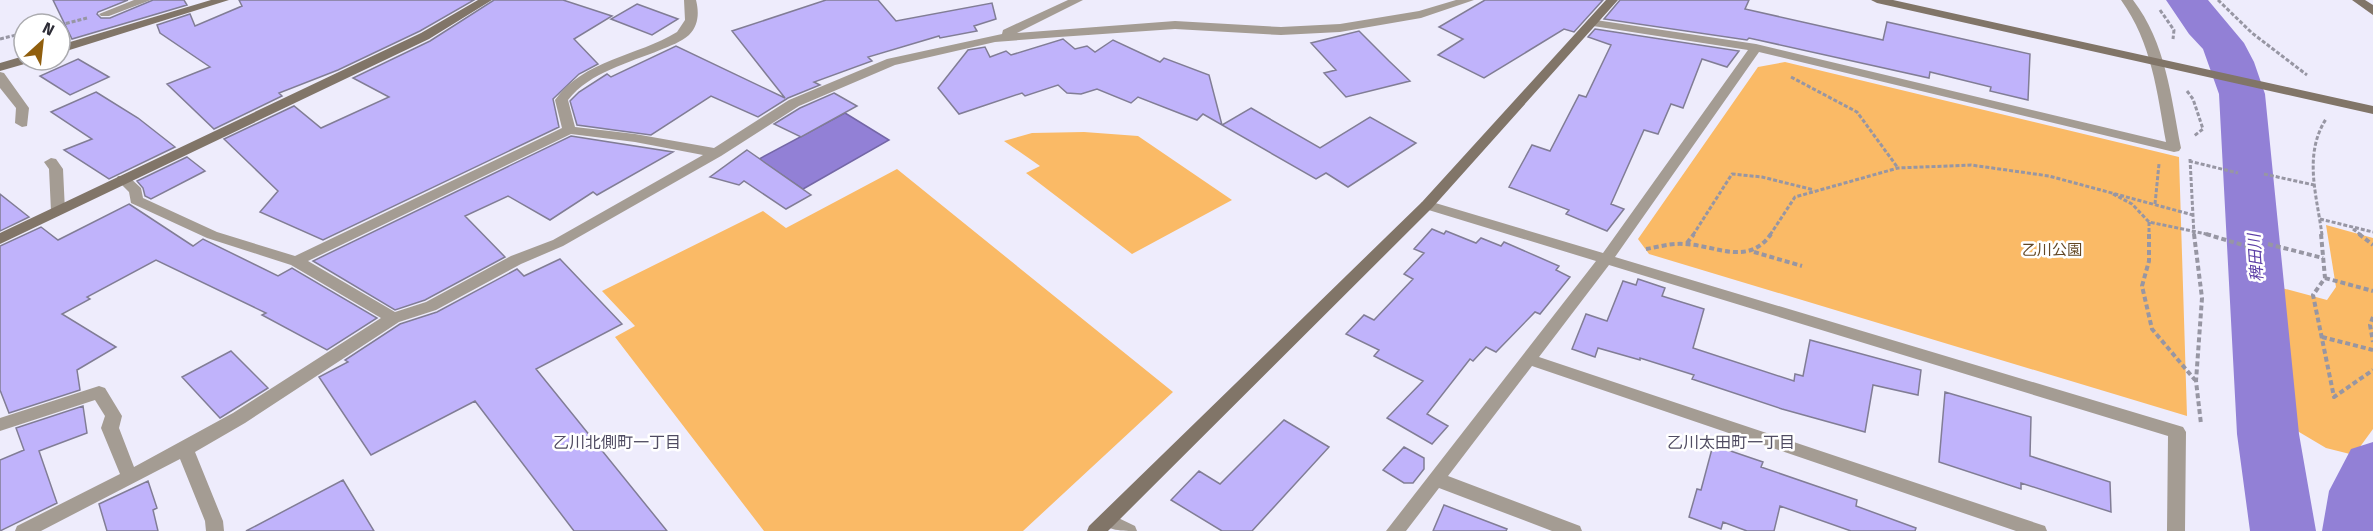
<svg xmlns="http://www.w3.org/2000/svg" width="2373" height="531" font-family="'Fira Sans','Noto Sans JP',sans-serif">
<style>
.green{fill:#faba66}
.water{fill:#9280d6;stroke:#7467a6;stroke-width:1.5}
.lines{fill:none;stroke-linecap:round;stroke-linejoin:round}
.river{fill:#9280d6;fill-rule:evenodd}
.building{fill:#c0b3fb;stroke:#817d95;stroke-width:1.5}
.path-far1{stroke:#9796a3;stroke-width:3;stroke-dasharray:4 2;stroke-linecap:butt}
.path{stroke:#9796a3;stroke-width:4;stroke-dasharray:5 3;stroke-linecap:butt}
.street{fill:#a49c93;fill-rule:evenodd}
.secondary{fill:#817568;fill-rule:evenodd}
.labels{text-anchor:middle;stroke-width:5;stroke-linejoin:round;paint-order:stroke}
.park-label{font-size:15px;fill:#634724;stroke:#fff}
.water-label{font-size:16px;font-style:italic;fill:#5d40a6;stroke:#fff}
.neighbourhood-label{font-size:16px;fill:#504c62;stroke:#fff}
</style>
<rect width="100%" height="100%" fill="#eeecfc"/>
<path class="green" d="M1785,62L2179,157L2187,416L1649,254L1638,239L1758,67Z
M1084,132L1138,136L1232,200L1132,254L1026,173L1040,166L1004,141L1032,133Z
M897,169L1173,392L1023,531H764L615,337L635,326L602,291L763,211L786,228Z
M2326,225L2373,238V429L2354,455L2326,448L2294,429L2278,287L2327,300L2336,287Z"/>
<path class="water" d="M845,113L889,140L803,189L759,159Z"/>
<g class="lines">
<path class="river" d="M2166,0H2208L2244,43L2254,62L2265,94L2299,434L2316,531H2250L2237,434L2219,94L2203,49L2189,34Z
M2373,442V531H2322L2329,491L2351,449Z"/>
</g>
<path class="building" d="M53,0H128L98,12L97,14L101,18H110L153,0H184L187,5L72,39Z
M239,0H474L420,31L338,70L279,93L282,96L214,129L167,84L210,67L160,33L157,25L190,14L195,26L242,6Z
M494,0H563L612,16L574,39L598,64L579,74L553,99L559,127L323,240L260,212L278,191L224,139L294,106L321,128L389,97L353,78L430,41Z
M826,0H878L896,21L992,3L996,19L974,26L977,31L940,38L939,36L868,57L872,61L814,82L820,85L788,98L758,117L711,96L651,135L577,125L570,101L579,92L607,74L611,77L676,46L785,98L732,31Z
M1485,0H1603L1574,32L1564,29L1484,78L1438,55L1463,39L1439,27Z
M1620,0H1749L1745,9L1883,40L1887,22L2030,54L2028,100L1990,91L1991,87L1930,72L1929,78L1749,38L1747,40L1604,19Z
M637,4L678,19L652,35L611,19Z
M1595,29L1739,51L1727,67L1702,59L1683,108L1671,104L1658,134L1644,130L1611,204L1624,209L1607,231L1566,214L1569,210L1509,187L1532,145L1550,151L1579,95L1586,97L1611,45L1588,37Z
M1359,31L1389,61L1410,81L1346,97L1324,73L1336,70L1311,43Z
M1063,39L1075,49L1087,46L1095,52L1113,40L1160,62L1164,58L1209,75L1222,125L1203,114L1197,120L1138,97L1131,103L1097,89L1081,94L1067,93L1058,85L1025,96L1022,93L959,114L938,88L968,50L985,47L990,57L1006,51L1011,55Z
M78,59L109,77L70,95L40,76Z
M96,92L138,118L175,147L109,179L64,150L92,139L51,112Z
M834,93L857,106L801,137L774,124L800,108Z
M1251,108L1320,148L1370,117L1416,143L1348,187L1326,173L1316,179L1222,125Z
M571,136L673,152L597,195L593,192L550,220L508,196L465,216L505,257L425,300L395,310L313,261Z
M747,150L811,195L786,209L744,181L739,185L710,177Z
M187,157L205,171L151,199L145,196L143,188L137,181Z
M0,194L29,217L0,231Z
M129,204L193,246L203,239L278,276L292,268L377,318L327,350L262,315L266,313L156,260L87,297L90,299L62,314L116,347L77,370L80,390L9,413L0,390V246L41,227L58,240Z
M1432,229L1444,234L1446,231L1476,243L1481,238L1501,246L1504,242L1559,266L1556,270L1570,277L1540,314L1535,312L1496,352L1486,347L1473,361L1470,359L1427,414L1448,426L1432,444L1387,418L1423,381L1374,356L1379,350L1346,334L1364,315L1374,320L1413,279L1404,274L1424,253L1414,249Z
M560,259L622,324L536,369L667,531H574L475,401L371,455L319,377L348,362L345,360L400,324L437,312L517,269L524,276Z
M1638,279L1665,288L1662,296L1704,309L1693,348L1794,381L1795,374L1803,376L1810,340L1921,370L1918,395L1873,385L1865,432L1782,409L1692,379L1694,375L1640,358V360L1598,348L1595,357L1572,349L1586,314L1607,321L1623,281L1636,285Z
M231,351L268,388L220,418L182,377Z
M1945,392L2031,417L2030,456L2110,482L2111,512L2021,483V489L1939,462Z
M83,406L87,433L39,451L57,503L0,531V460L24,450L16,428Z
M1284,420L1329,447L1252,531H1222L1171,500L1199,471L1220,484Z
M1713,445L1763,462L1761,467L1857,500L1856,506L1916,528L1915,531H1851L1780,506L1774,531H1747L1723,522L1721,529L1689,517L1697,489L1701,490Z
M1404,447L1424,458V469L1413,483H1404L1383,470Z
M343,480L374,531H246Z
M148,481L157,508L153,510L158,531H107L99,504Z
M1444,505L1507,529L1506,531H1433Z"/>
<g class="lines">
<path class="path-far1" d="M2218,0L2252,33L2307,75
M2160,10L2174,30L2173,39
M60,25L87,18
M0,39L24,33
M1791,77L1857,112L1898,168
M2187,91L2193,99L2203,129L2194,136
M2190,159L2194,235
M2189,161L2238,173
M2264,174L2314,185
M2113,194L2132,204L2149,222L2211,235
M2155,204L2159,164
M2320,219L2373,232
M2149,222V235
M2353,229L2361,235
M1693,235L1732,174L1762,177L1814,190
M1770,235L1795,197L1898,168L1971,165L2049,176L2193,215
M2322,235C2317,196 2303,155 2326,119"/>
<path class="path" d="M2149,234V261L2142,286L2152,329L2195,380
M2194,234L2202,298L2196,381L2201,424
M2206,234L2246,246
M2321,234L2325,278L2313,295L2334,397L2373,370
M2359,234L2373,245
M1687,243L1694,234
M2268,244L2323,258
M1646,249C1658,247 1671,243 1684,244C1716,245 1748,267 1771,234
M1754,252L1802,266
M2325,278L2373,291
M2373,317L2370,325L2373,342
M2322,337L2373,350"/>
<path class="street" d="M134,0H151L109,16H101L99,14Z
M684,0H696C699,12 699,25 689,35C681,42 670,46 660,50C629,63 590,72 568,100L575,127L635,134L714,148L789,100L887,59L1002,34L1003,30L1068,0H1083L1017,33L1175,21L1281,27L1340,24L1419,11L1456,0H1474L1421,18L1340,32L1281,35L1175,29L1059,37L995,42L895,65L799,106L721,156L563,246L521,264L436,310L399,322L245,423L195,452L223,521L224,531H206L205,521L180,459L41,531H15L17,526L120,474L101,428L105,416L95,400L0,431V418L99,386L105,388L122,416L119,428L134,467L233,413L381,318L291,265L207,238L131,203L129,192L116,179L118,176H128L141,188L143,198L217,232L295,256L562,128L555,100C583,60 638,56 677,32L685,20ZM571,134L635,142L703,155L553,240L511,256L426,302L395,312L308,261Z
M2121,0H2133C2166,43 2171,97 2181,148L2179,151L2174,152L1759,52L1615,257L2183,427L2186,432L2185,531H2167L2168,436L1609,265L1539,357L2045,526L2047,531H2016L1532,366L1448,476L1580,526L1582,531H1552L1439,488L1406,531H1386L1596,261L1422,208L1420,205L1422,202H1432L1603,253L1748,50L1593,26L1587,22L1589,19L1756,44L2166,142C2157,92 2152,43 2121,0Z
M0,72L4,73L29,108L27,126L22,127L15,123L16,108L0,88Z
M51,158L56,159L63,169L65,211L58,216L51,211L49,169L44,162Z
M1108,513L1135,526L1137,531C1123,531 1106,531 1099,520L1102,515Z"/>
<path class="secondary" d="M211,0H229L60,53V45Z
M478,0H492L429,39L0,244V233L421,33Z
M1606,0H1618L1432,208L1108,531H1087L1089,526L1422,202Z
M1871,0H1893L2373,106V114L1877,3Z
M2352,0H2365L2373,5V15Z
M24,56V60H30L28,63L0,71V63Z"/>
</g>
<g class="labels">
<g class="park-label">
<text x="2052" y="255">乙川公園</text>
</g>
<g class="water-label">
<text transform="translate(2255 258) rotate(-94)" y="6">稗田川</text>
</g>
<g class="neighbourhood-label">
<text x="617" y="448">乙川北側町一丁目</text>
<text x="1731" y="448">乙川太田町一丁目</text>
</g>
</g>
<g transform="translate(42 42) rotate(27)"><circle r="28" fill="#ffffff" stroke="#ababaf" stroke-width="1.5"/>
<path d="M0-4.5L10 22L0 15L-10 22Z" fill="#905e0d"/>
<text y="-9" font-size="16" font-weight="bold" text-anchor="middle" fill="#2d2c36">N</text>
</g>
</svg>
